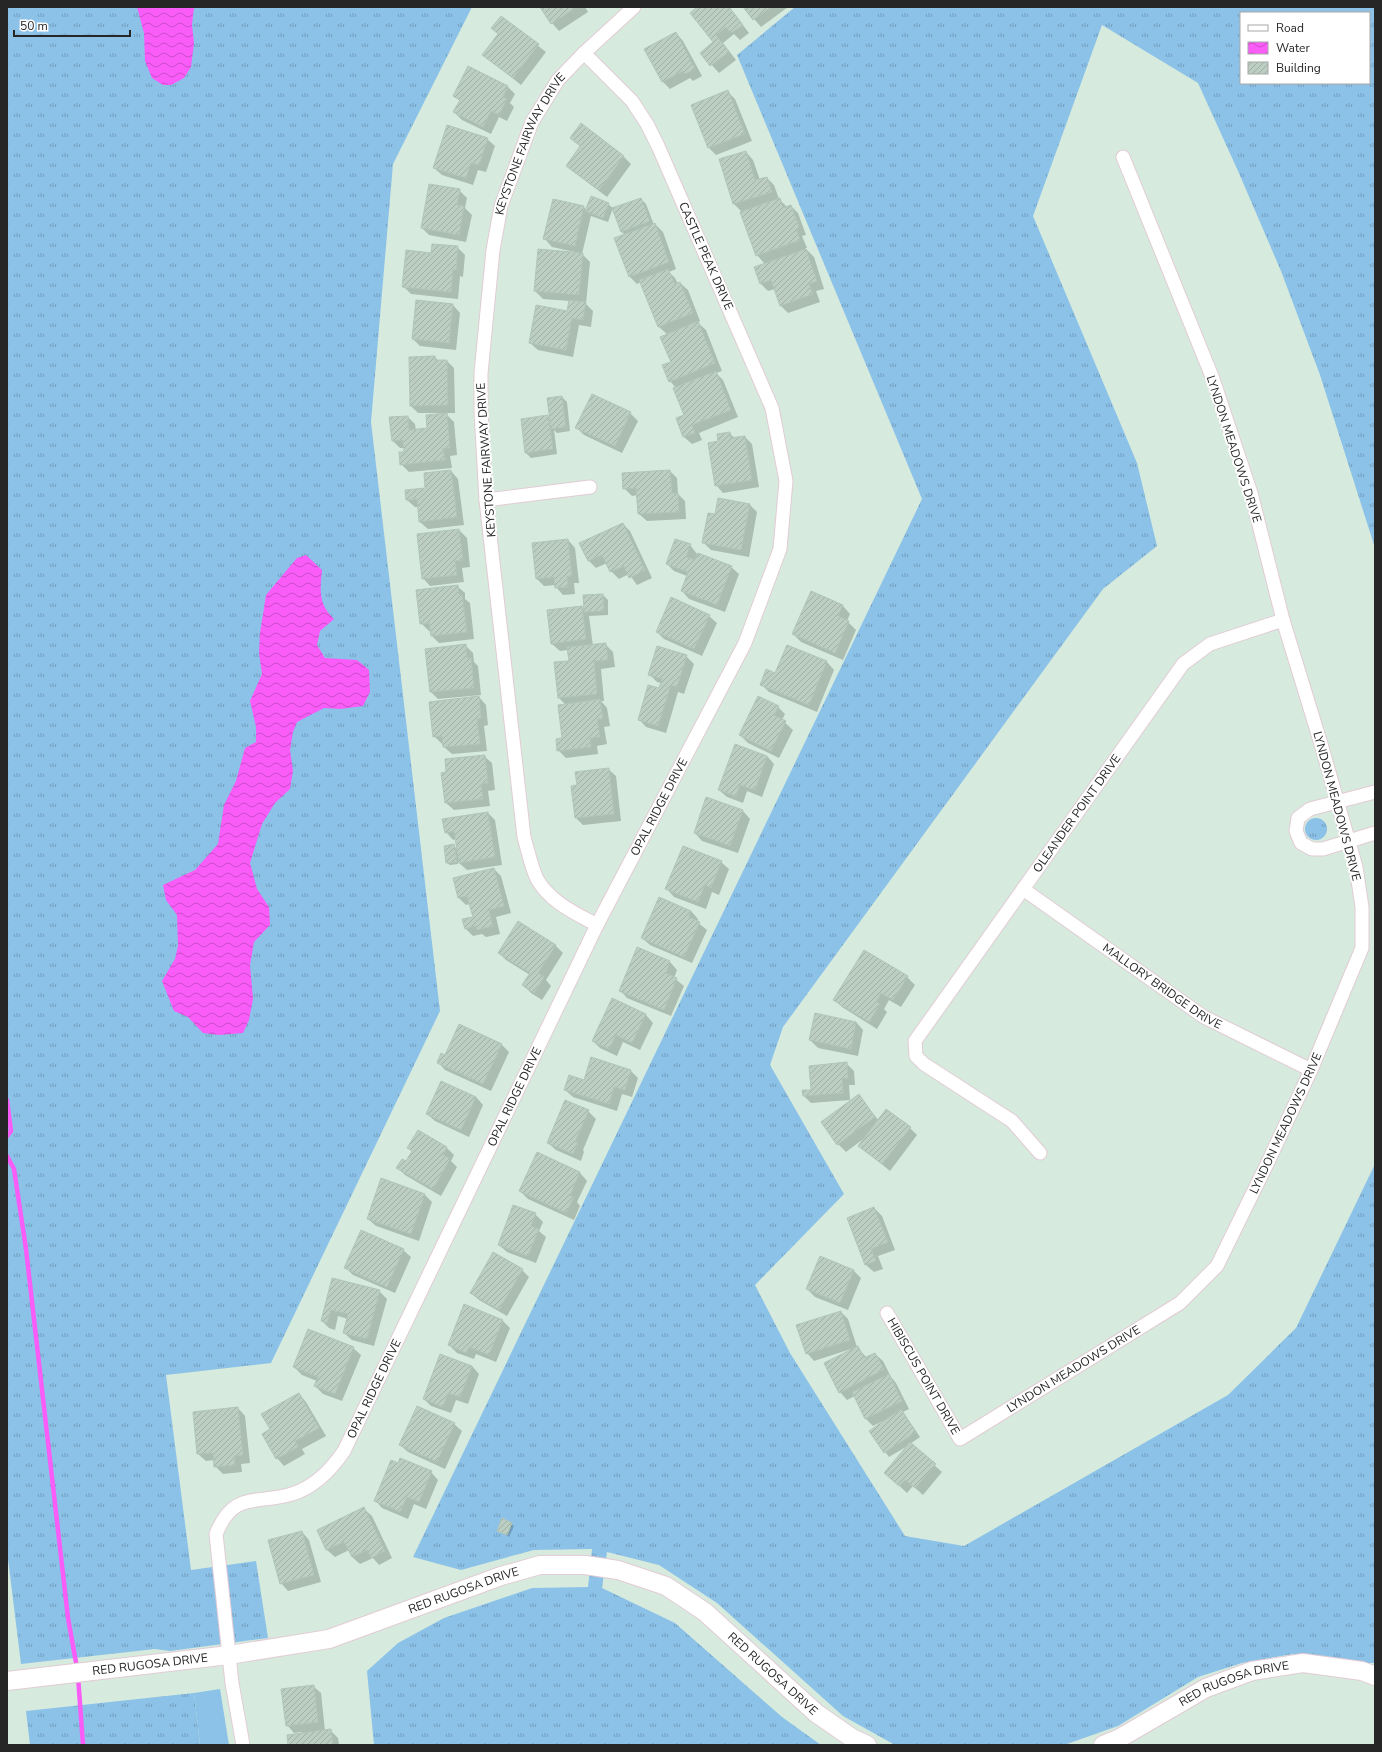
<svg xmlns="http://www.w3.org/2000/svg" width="1382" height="1752" font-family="'Nunito Sans',sans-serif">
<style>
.grass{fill:url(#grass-tufts);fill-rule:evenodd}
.park{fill:#8cc2e8}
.water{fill:url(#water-waves)}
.shadow{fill:#0003}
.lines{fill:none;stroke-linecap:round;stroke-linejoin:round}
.stream{stroke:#f95cf7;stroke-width:4.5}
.building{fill:url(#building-hatch);stroke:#b0c6b9}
.street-casing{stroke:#e2cbd5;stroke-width:15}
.secondary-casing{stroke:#e2cbd5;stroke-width:20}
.street{stroke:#fff;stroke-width:13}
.secondary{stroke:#fff;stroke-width:18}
.labels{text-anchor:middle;stroke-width:4;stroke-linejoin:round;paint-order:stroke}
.street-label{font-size:12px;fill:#262626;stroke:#fff}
</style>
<defs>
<pattern id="grass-tufts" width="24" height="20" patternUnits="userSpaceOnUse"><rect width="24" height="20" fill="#8cc2e8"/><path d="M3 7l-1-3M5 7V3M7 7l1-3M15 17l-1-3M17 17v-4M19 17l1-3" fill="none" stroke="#729dbc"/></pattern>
<pattern id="water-waves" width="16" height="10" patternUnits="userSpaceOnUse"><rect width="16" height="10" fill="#f95cf7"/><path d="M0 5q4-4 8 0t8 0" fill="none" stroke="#c94cc8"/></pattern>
<pattern id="building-hatch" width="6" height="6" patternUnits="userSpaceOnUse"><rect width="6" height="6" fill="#bccdc1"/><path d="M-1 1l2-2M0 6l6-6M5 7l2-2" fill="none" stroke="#a1b0a6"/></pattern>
</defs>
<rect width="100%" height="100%" fill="#d6ebdd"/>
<path class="grass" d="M7,7H472L393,164L371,422L440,1011L271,1363L166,1375L191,1570L256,1561L268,1638L170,1651L155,1649L21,1664L7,1551Z
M795,7H1375V548L1320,375L1281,271L1238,171L1198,83L1102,25L1033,216L1137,463L1157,546L1103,589L783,1027L770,1065L844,1194L755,1285L790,1353L905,1536L964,1546L1228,1395L1296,1328L1375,1164V1663H1364L1293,1654L1242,1663L1198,1677L1118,1726L1064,1745H895L843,1716L717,1603L659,1565L607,1552L602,1588L675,1623L782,1717L821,1745H374L367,1671L398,1643L444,1618L532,1588L588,1587L592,1549L534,1550L461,1570L413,1557L922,499L737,55ZM1241,13H1369V83H1241Z
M1305 829a11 11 0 1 1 22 0a11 11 0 1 1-22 0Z
M194,1693L200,1745H30L26,1711Z"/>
<path class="park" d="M220,1689L229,1745H200L194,1693Z"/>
<path class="water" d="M137,7H194L192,25L194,43L191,67L184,78L171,85H163L152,78L145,61L144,33Z
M306,555L322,570C320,590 318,604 334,619L320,631L317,645L325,658L357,660L369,670L370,692L363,706L340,709L324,708L297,722L293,732L290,750L293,771L290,789L275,803L262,824L250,863L257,889L269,907L270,925L254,942L250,965L253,999L249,1020L243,1033L219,1035L203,1033L188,1017L174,1011L162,981L175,959L178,946L177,915L166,900L163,885L195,870L218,844L224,805L236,781L245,748L256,742V727L250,701L262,674L259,653L260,633L266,595L297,558Z"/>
<path class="shadow" d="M541,7H585L588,12L559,31L552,23Z
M699,7H729L749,33L740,40L734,34L723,43L736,60L719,73L701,53L714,42Z
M744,7H788L761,27Z
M501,17L546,52L521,85L484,55L499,35Z
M676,33L683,41L702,76L693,81L690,78L670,89L662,81Z
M508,87L515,94L510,103L514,107L507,121L499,117L491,134L462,120L454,112L460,101L454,96Z
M728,92L735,99L752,141L716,155L709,148Z
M581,125L624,157L631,164L607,197L575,173L567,166L581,147L571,138Z
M487,139L495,146L486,172L478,170L473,185L442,175L434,168Z
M746,152L753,160L760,180L767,178L774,185L779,199L787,207L791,206L798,213L806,235L802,236L807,248H805L814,257L824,289L816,291L820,302L788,313L780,305L775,289L768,291L761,284L765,264L757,255L742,212L733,203Z
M459,190L467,198L465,208L472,215L466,242L429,235L422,228Z
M641,199L646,204L654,225L655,224L663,232L676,269L669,272L675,278L678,284L680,283L688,290L700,321L697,322L706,330L722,371L716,373L723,380L738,417L699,433L702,440L692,444L684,437L685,416L676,388L670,381L672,362L668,335L659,327L641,282L637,284L629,276L625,235L622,232Z
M608,204L613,208L608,222L591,216L582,254L590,262L586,304L593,311L591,327L579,325L573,357L538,350L530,343L568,312L570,301L543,299L535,291L579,253L552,247L545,239L584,207L586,210Z
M457,247L465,255L463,277L460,276L458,299L411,294L404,287L432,254Z
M453,305L460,313L456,350L420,346L413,339Z
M435,357L438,361H447L454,368L455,413H445L454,422L457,455L450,456L452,468L409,472L401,464L405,453L404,448H400L393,441L408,417L415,424L416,431L429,429L445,414V413H418L411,406Z
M562,397L567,402L570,431L557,433L554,430L557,454L531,458L526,453L548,416L551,419Z
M630,413L638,421L622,453L584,435L577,428Z
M729,433L735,438L745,437L752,444L759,487L723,493L716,485L720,442Z
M451,471L458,479L464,525L428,529L420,522L419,507H415L407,500Z
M670,471L677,478L678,494L685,501L686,519L647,521L639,514L638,495L632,496L624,488Z
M750,505L757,512L749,557L711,550L703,542L716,515Z
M623,524L630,531L652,578L637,585L629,574L619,579L611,571L607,563L596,568L589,561L580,543Z
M459,530L467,538L470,567L462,568L464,582L430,586L423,578Z
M568,540L575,548L579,583H574L575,594L563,595L556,587V585L544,586L537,579Z
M690,545L697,554L731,567L739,574L725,612L689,599L682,591L687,576L674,571L667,564Z
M457,586L465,593V599L470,603L474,639L439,643L432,636L431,631H429L421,623Z
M811,593L843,606L850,614L847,621L856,630L843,660L801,642L793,634Z
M603,595L608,600V615L589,616L593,646L605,644L613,652L615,667L601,669L604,701H601L607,708L610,726L604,727L607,744L597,746L598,754L566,758L558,750L563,739L566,705L559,698L570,662L568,650L560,651L552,644L582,607L585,610Z
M709,616L717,623L702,656L664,639L657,632Z
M465,645L473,653L474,662L478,666L481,695L438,699L431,692L426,649Z
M788,646L827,662L834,670L817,712L769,692L761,684L776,674Z
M686,656L694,664L684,694L678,692L666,733L646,727L639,719L659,689L661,683L657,682L649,674Z
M479,697L486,705L488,725L484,726L487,751L452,754L444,747V743L442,744L434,736Z
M778,707L785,714L782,720L793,730L779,758L748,743L740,735Z
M736,745L767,756L774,764L762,797L747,791L743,803L727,797L719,790Z
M484,756L492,763L495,790L488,791L490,806L454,810L446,803Z
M608,769L616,776L621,821L583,825L576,818L578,786Z
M707,799L743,811L750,819L738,853L702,841L695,833Z
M488,813L495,820L502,865L467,870L458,862V864L450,865L447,863L454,846L457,849L456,839L453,840L446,832Z
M721,862L729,869L719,895L712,892L706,909L674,897L667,889Z
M494,869L501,876L511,913L496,917L500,934L486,937L482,934L473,936L466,929L474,917L470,904L466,905L459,898Z
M691,911L698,919L697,922L707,930L692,963L650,945L642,938Z
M555,945L563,953L546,980L551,986L542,1000L531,993L523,985L530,975L506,960L499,953Z
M637,949L670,962L677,970L674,978L684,986L671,1016L627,998L620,990Z
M864,951L907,977L915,985L901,1007L889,1000L884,1009L887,1012L877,1029L842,1007L834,999Z
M613,1000L646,1015L653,1023L640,1050L623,1042L617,1056L600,1048L593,1041Z
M856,1022L863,1030L858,1056L818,1048L810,1040Z
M501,1044L509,1052L491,1091L445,1070L438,1062Z
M847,1064L854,1071L855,1085H849L850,1100L811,1103L804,1096Z
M631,1071L638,1078L632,1097L622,1094L617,1111L573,1097L565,1090L584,1081Z
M859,1096L879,1121L910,1128L917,1135L890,1171L860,1146L866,1137L846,1152L838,1144Z
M476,1097L483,1105L469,1137L435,1121L427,1114Z
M588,1111L596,1119L583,1150L584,1152L581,1161L556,1150L548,1143Z
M418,1131L447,1148L454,1155L451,1161L457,1167L441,1196L405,1175L398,1168L407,1163L413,1152L408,1148Z
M537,1154L580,1173L587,1181L577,1202L580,1206L574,1220L528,1199L520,1191Z
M382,1180L425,1195L432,1202L419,1241L376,1226L368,1219Z
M874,1208L882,1216L895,1250L878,1256L883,1269L874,1272L866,1265L848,1219Z
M535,1214L543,1222L539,1231L546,1237L536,1263L507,1252L499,1245Z
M403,1250L411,1257L395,1293L353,1275L345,1267Z
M522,1270L529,1277L507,1316L479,1300L471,1293Z
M854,1271L861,1278L848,1310L815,1297L807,1289Z
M333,1279L379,1291L387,1299L374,1346L352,1340L344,1333L348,1319L338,1316L335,1330L329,1328L322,1321Z
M841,1312L848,1319L857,1347L867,1358L875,1354L883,1361L891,1377L896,1383L909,1409L903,1412L920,1437L910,1444L942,1472L923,1495L913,1486L907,1493L893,1480L909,1445L889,1457L870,1431L882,1423L881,1422L873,1426L866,1419L855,1396L847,1400L840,1392L851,1349L814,1361L807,1353Z
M502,1320L510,1328L496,1362L476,1354L474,1359L457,1353L449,1345Z
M353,1348L361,1355L342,1401L323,1394L315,1386L317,1381L302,1375L294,1367Z
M472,1366L479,1374L468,1404L456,1400L451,1413L431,1406L424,1399Z
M299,1394L306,1402L326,1436L302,1449L305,1454L284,1466L277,1458L271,1430Z
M238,1408L245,1416L250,1463L241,1464L242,1472L223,1474L215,1466V1460L206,1461L198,1454Z
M454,1424L462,1431L445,1469L408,1452L400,1445Z
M399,1464L431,1472L438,1480L426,1509L414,1504L408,1519L382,1508L375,1500Z
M364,1509L372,1516L392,1558L379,1565L373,1558L360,1564L352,1557L349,1550L335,1557L327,1550L318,1530Z
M503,1520L514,1526L509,1537L498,1530Z
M302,1532L309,1540L321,1582L288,1591L281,1583Z
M313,1686L321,1693L325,1731L330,1730L338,1738L339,1745H289L302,1734L301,1732L294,1733L287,1725Z"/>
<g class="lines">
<path class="stream" d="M7,1100L11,1131L7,1136
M7,1156L14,1169L26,1249L68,1618L77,1668
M78,1676L83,1745"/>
</g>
<path class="building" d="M540,7H577L551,24Z
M697,7H729L743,25L731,33L726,27L716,35L729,52L710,66L700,53L713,42L690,13Z
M743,7H771L753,20Z
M501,16L539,44L513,78L482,55L498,34L491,28Z
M676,32L695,69L685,74L683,71L662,82L644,49Z
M468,66L508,86L503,97L507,99L499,115L491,111L483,127L453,112L460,100L453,96Z
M728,90L745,134L708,148L691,105Z
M581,123L624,156L599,190L566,166L580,146L570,138Z
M447,125L488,138L479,165L471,163L466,178L433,168Z
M746,151L755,180L767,177L772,192L733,204L719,159Z
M429,184L460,189L457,205L464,206L459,235L421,228Z
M591,196L609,203L603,218L585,211Z
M641,198L650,221L621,232L612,208Z
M780,198L783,208L791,205L799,227L796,229L800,240L756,256L740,212Z
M553,199L584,206L575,246L543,239Z
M655,223L669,262L629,277L614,238Z
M432,244L458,246L456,270L453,269L451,292L402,287L406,250L431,253Z
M538,249L583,253L579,295L534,291Z
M806,249L817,281L809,284L813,294L780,306L771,280L760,284L754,267Z
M668,269L675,284L680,282L693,313L658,327L639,280Z
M416,300L453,304L449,343L412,339Z
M569,300L586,302L583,320L572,318L566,350L529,343L536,305L567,311Z
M698,321L715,363L669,382L662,365L671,362L660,337Z
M435,356V360H447L448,405L410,406L409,357Z
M716,371L731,410L692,425L695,433L683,437L676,418L684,415L673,388Z
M592,394L631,412L615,446L575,428Z
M562,396L566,427L551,429L547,398Z
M447,413L450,448H443L445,460L400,465L399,452H404L403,440L392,441L389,417L408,416L409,430L427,428L426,415Z
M548,415L553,449L525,453L521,419Z
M730,432L731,438L745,436L752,480L715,486L708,443L718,441L717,434Z
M451,470L457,517L419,522L417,499L406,500L405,490L425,488L424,473Z
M670,470L672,493H678L679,512L638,514L636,488L623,489L622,473Z
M718,498L750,504L741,550L702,543L708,513L715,514Z
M623,523L645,570L629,578L624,566L610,572L602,555L588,561L579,543Z
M459,529L463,560L455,561L457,575L422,579L417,534Z
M568,539L572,576H567L568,587L555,588L554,577L536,579L532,543Z
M675,539L691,544L686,557L695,560L698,553L732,566L717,605L681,591L688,572L666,564Z
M458,585L459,595L462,594L467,632L431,636L429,623L420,624L416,590Z
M811,591L843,605L838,616L849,621L835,653L792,634Z
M603,594L604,611L584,612L583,595Z
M671,597L710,615L694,649L656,632Z
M582,606L586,639L551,644L547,610Z
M606,643L608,660L594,661L597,694L558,698L554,662L569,661L567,647Z
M466,644L467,658L471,657L474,688L430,692L425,649Z
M787,645L827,661L809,705L760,685L766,669L775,673Z
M657,646L687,655L677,687L671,685L658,726L638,720L648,685L659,688L662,679L648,675Z
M479,696L481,718L477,719L480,744L443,747L442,736L433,737L429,702Z
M758,696L779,706L774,715L786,721L771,751L739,735Z
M600,699L603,719H597L600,737L590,738L591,747L557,751L556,739L562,738L558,705Z
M735,744L767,756L755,790L740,785L736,796L718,790Z
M485,755L488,783L481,784L483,799L445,803L441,773L446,772L445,759Z
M609,768L614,814L575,818L571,786L577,785L575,772Z
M706,797L743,810L730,846L694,833Z
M488,812L495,857L459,863L454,831L445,833L442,819Z
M454,844L457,862L446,863L444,846Z
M683,846L722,861L711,888L705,885L698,902L665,889Z
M494,868L504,906L489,910L493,926L477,930L476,926L465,929L462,919L473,917L467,896L458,898L453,878Z
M659,897L691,911L689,917L700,922L684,957L641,938Z
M518,921L556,945L538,973L544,977L534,993L522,985L530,973L498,953Z
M637,947L670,961L666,973L677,978L664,1010L619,991Z
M864,950L908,976L893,1000L881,993L876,1002L880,1004L869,1022L833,1000Z
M612,998L646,1014L632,1043L616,1035L609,1049L592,1041Z
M815,1013L856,1022L851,1049L809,1040Z
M459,1024L502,1044L483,1084L437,1063L441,1053L445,1055Z
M591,1057L631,1070L625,1090L614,1087L609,1104L564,1090L569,1075L584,1080Z
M847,1062L848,1078H842L843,1093L803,1096L802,1090H811L809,1066Z
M441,1081L476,1097L461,1130L426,1114Z
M859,1094L875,1117L837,1145L821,1122Z
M565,1100L589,1110L575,1142L578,1143L573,1154L547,1143Z
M886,1109L911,1127L882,1164L858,1146Z
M418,1130L447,1147L443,1155L450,1159L433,1189L396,1168L402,1159L406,1161L412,1151L407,1148Z
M537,1152L580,1172L570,1196L574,1197L566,1213L519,1191Z
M381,1178L425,1194L411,1234L367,1219Z
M513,1205L536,1213L531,1226L539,1229L528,1256L498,1245Z
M874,1207L888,1242L871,1249L876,1261L865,1265L847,1218Z
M361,1230L404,1249L387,1287L344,1268Z
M493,1252L523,1269L499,1310L470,1293Z
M820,1256L854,1270L840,1303L806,1289Z
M332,1278L380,1290L367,1339L343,1333L348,1314L331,1310L327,1323L321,1321Z
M464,1304L503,1320L489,1355L469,1347L466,1353L448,1345Z
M841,1311L850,1340L806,1354L796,1325Z
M308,1329L354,1347L335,1394L314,1386L318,1377L293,1367Z
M858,1346L864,1358L875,1353L884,1369L839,1393L824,1363Z
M440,1354L472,1366L460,1397L448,1393L443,1407L423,1399Z
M889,1374L902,1401L865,1419L852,1392Z
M299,1393L319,1428L295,1441L298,1447L276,1459L262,1434L270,1429L261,1414Z
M417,1406L455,1423L437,1462L399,1445Z
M238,1407L243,1455L234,1456L235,1465L214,1467L213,1453L197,1454L193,1412Z
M901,1409L916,1432L884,1453L869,1431Z
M910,1442L936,1464L915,1488L905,1480L899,1486L884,1473Z
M400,1458L432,1471L419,1502L407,1497L400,1512L374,1501L391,1460L398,1463Z
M364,1507L385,1551L371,1558L367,1550L352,1557L344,1542L326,1550L317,1530Z
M502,1518L512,1523L507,1535L497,1531Z
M302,1531L314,1575L280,1584L268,1540Z
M314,1685L318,1722L286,1726L281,1689Z
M331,1729L333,1745H288L287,1735Z"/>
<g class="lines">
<defs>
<g id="street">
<path d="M486,500L590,487"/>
<path d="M1375,792L1310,809L1298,818L1296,831L1301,843L1312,849H1323L1375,833"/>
<path id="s1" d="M1023,889L1204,1017L1311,1070"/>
<path id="s2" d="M597,925C575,913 550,902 537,879C531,866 528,851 524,837L486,500L481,412V373L493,250L501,206L532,122L558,80L584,53L634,7"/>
<path id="s3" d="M1040,1153L1012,1121L924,1064L916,1056L915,1041L1183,664L1210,644L1283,620"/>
<path id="s4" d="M887,1313L960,1439L1180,1303L1217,1266L1268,1162L1311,1070L1362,948V907L1356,867L1321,744L1283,620L1251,493L1213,379L1123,157"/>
<path id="s5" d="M243,1745L232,1683L216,1534C234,1490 256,1505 292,1494C315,1487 331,1470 344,1451L597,925L745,643L780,549L786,481L772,408L658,146L647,124L632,101L584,53"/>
</g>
<g id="secondary">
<path id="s6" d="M7,1681L229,1655L329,1639L501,1576L540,1565H585L618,1570L666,1586L705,1612L816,1713L852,1738L867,1745"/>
<path id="s7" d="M1103,1745L1120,1738L1206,1688L1252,1671L1303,1663L1362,1671L1375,1676"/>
</g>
</defs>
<use href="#street" class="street-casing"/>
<use href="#secondary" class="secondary-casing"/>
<use href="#street" class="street"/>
<use href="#secondary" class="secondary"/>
</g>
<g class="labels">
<g class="street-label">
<text dy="4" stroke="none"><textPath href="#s2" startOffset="824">KEYSTONE FAIRWAY DRIVE</textPath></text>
<text transform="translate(706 256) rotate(66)" y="4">CASTLE PEAK DRIVE</text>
<text transform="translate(1234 449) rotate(72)" y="4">LYNDON MEADOWS DRIVE</text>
<text transform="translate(486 460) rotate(-94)" y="4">KEYSTONE FAIRWAY DRIVE</text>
<text transform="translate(1337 806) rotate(75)" y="4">LYNDON MEADOWS DRIVE</text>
<text dy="4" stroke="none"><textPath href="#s5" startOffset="1091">OPAL RIDGE DRIVE</textPath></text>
<text dy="4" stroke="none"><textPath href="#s3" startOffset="453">OLEANDER POINT DRIVE</textPath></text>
<text dy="4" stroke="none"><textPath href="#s1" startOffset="170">MALLORY BRIDGE DRIVE</textPath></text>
<text dy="4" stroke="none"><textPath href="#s5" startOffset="767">OPAL RIDGE DRIVE</textPath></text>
<text dy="4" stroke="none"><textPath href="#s4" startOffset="615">LYNDON MEADOWS DRIVE</textPath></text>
<text dy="4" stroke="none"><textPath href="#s4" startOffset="279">LYNDON MEADOWS DRIVE</textPath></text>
<text dy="4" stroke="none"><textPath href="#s4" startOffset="73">HIBISCUS POINT DRIVE</textPath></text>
<text dy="4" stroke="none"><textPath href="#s5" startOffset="443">OPAL RIDGE DRIVE</textPath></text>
<text dy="4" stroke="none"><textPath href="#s6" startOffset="468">RED RUGOSA DRIVE</textPath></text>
<text dy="4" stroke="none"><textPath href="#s6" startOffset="144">RED RUGOSA DRIVE</textPath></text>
<text dy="4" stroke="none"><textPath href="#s6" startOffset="816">RED RUGOSA DRIVE</textPath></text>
<text dy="4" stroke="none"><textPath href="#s7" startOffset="146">RED RUGOSA DRIVE</textPath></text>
</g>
</g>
<rect width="1382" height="1752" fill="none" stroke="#262626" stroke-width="16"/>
<rect x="1240" y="12" width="130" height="72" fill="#ffffff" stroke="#a8a8a8"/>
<rect x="1248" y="25" width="20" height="6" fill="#ffffff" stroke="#a8a8a8"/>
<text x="1276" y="32" font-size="12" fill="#262626">Road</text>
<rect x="1248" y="42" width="20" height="12" fill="url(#water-waves)" stroke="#a8a8a8"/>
<text x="1276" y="52" font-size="12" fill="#262626">Water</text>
<rect x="1248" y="62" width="20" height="12" fill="url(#building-hatch)" stroke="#a8a8a8"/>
<text x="1276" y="72" font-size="12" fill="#262626">Building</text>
<path d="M14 30v6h116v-6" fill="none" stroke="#262626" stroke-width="2"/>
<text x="20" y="30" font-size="12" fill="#262626" stroke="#ffffff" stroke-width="3" paint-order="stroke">50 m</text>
</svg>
